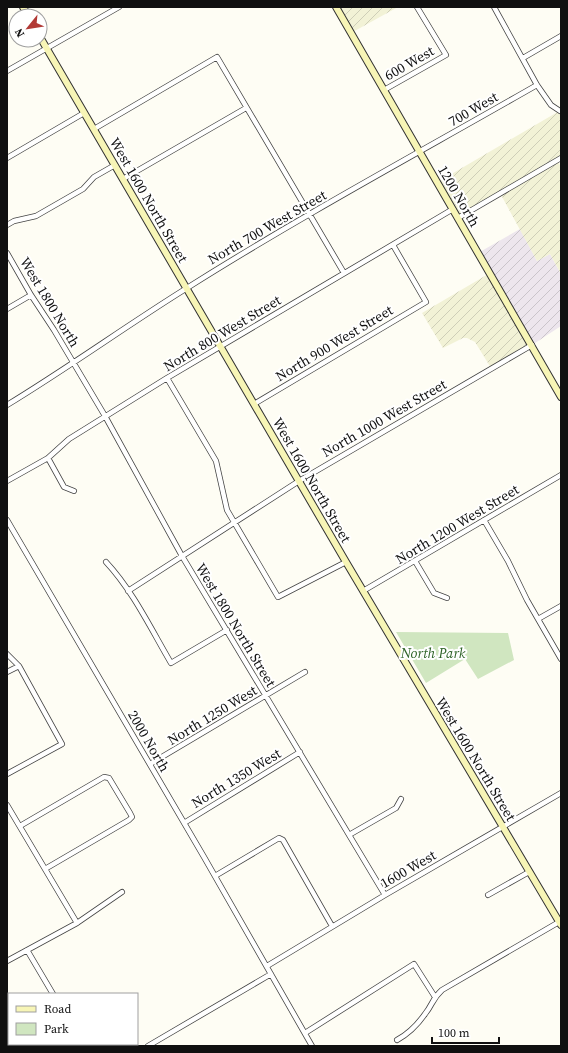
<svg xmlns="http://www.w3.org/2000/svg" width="568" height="1053" font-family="'Source Serif 4',serif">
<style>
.industrial{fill:url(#industrial-furrows)}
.farmland{fill:url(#farmland-furrows)}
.park{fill:#d0e6c0}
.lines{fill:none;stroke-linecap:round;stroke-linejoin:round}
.street-casing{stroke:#434343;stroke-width:6}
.secondary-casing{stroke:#323232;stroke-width:8}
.street{stroke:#fff;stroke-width:4.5}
.secondary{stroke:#f7f5b6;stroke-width:6}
.labels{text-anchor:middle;stroke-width:4;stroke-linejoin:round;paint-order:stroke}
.street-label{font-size:14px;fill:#101010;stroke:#fff}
.park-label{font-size:14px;font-style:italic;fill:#2d6226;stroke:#fff}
</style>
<defs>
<pattern id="industrial-furrows" width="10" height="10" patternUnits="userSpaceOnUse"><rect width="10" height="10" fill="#ede6ed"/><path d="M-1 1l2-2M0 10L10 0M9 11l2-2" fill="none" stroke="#cac4ca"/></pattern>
<pattern id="farmland-furrows" width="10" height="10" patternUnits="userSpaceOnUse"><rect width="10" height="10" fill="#f2f2d6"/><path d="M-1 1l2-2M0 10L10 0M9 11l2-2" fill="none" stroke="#ceceb7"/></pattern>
</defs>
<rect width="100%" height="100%" fill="#fefdf4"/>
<path class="industrial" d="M520,229L537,261L550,254L561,274V326L532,345L478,253Z"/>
<path class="farmland" d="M336,7H398L351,33Z
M561,110V158L557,160L561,167V274L550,254L537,261L500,193L458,218L438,182Z
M490,273L532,345L491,368L475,342L467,338H463L443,348L422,313Z"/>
<path class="park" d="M396,632L508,633L514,660L478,679L465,659L426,683Z"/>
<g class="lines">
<defs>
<path id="street" d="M494,7L537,85L551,105L560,111
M523,58L561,36
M7,71L119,7
M384,90L446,55L417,7
M94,129L217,57L344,273
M7,158L84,113
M123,179L246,108
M458,218L561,158
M7,225L14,221L36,216L83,189L94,177L115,165
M7,253L31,295L54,330L105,416L182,556L385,895
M7,309L31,295
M167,378L216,461L227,510L278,597L346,562
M254,404L426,302L393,245
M7,405C68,368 126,326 187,288C301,216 420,152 537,85
M48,458L64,487L74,491
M7,481L48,458L69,439L167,378L453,209
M7,520L204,857L312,1046
M484,520L508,561L527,600L561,659
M415,561L434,593L447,598
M106,562C133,591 151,629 171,663L227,630
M128,591L299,481L532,345
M363,591L561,475
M538,619L561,606
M7,654L19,666L62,744L7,774
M7,672L19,666
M150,764L305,672
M7,805L77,923
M184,823L300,752
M20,826L104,777L109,778L130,813L132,817L129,820L45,869
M349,835L396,808L401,799
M215,876L279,838L283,840L332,926
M488,895L529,872
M27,950L53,994
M7,961L77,923L122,892
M267,966L385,895L561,793
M305,1033L414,964L435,997
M397,1040C408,1034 418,1024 425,1014C433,1004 432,999 442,990L559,922
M82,1044L83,1046
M148,1046L271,974"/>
<path id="secondary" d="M23,7L28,16
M336,7L561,397
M40,37L346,562L561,925"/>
</defs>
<use href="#street" class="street-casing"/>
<use href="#secondary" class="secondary-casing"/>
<use href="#street" class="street"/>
<use href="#secondary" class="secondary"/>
</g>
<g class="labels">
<g class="street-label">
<text transform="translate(409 63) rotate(-30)" y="5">600 West</text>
<text transform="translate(473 109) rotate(-30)" y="5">700 West</text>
<text transform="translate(459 196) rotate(60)" y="5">1200 North</text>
<text transform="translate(149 200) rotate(60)" y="5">West 1600 North Street</text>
<text transform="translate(267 227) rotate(-30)" y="5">North 700 West Street</text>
<text transform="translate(50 302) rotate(59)" y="5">West 1800 North</text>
<text transform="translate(222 333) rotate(-31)" y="5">North 800 West Street</text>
<text transform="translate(334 343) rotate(-31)" y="5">North 900 West Street</text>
<text transform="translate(384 418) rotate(-30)" y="5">North 1000 West Street</text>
<text transform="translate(312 480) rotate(60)" y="5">West 1600 North Street</text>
<text transform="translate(457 524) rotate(-31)" y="5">North 1200 West Street</text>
<text transform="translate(236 625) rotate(59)" y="5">West 1800 North Street</text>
<text transform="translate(212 715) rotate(-31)" y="5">North 1250 West</text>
<text transform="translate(149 741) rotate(60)" y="5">2000 North</text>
<text transform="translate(476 759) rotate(59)" y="5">West 1600 North Street</text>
<text transform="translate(236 778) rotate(-31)" y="5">North 1350 West</text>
<text transform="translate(408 869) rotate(-30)" y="5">1600 West</text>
</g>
<g class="park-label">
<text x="433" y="658">North Park</text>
</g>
</g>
<rect width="568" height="1053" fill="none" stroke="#101010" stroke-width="16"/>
<rect x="8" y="993" width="130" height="52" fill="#ffffff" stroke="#9f9f9f"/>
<rect x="16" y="1006" width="20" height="6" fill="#f7f5b6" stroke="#9f9f9f"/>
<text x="44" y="1013" font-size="12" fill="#101010">Road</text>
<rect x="16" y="1023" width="20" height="12" fill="#d0e6c0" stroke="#9f9f9f"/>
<text x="44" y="1033" font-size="12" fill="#101010">Park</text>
<g transform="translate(28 28) rotate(240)"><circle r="19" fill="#ffffff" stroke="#9f9f9f"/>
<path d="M0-3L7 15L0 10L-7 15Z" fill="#b23a36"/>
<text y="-6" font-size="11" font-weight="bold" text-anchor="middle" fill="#101010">N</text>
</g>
<path d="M432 1037v6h67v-6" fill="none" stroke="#101010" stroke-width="2"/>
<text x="438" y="1037" font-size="12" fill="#101010" stroke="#ffffff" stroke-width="3" paint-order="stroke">100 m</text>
</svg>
